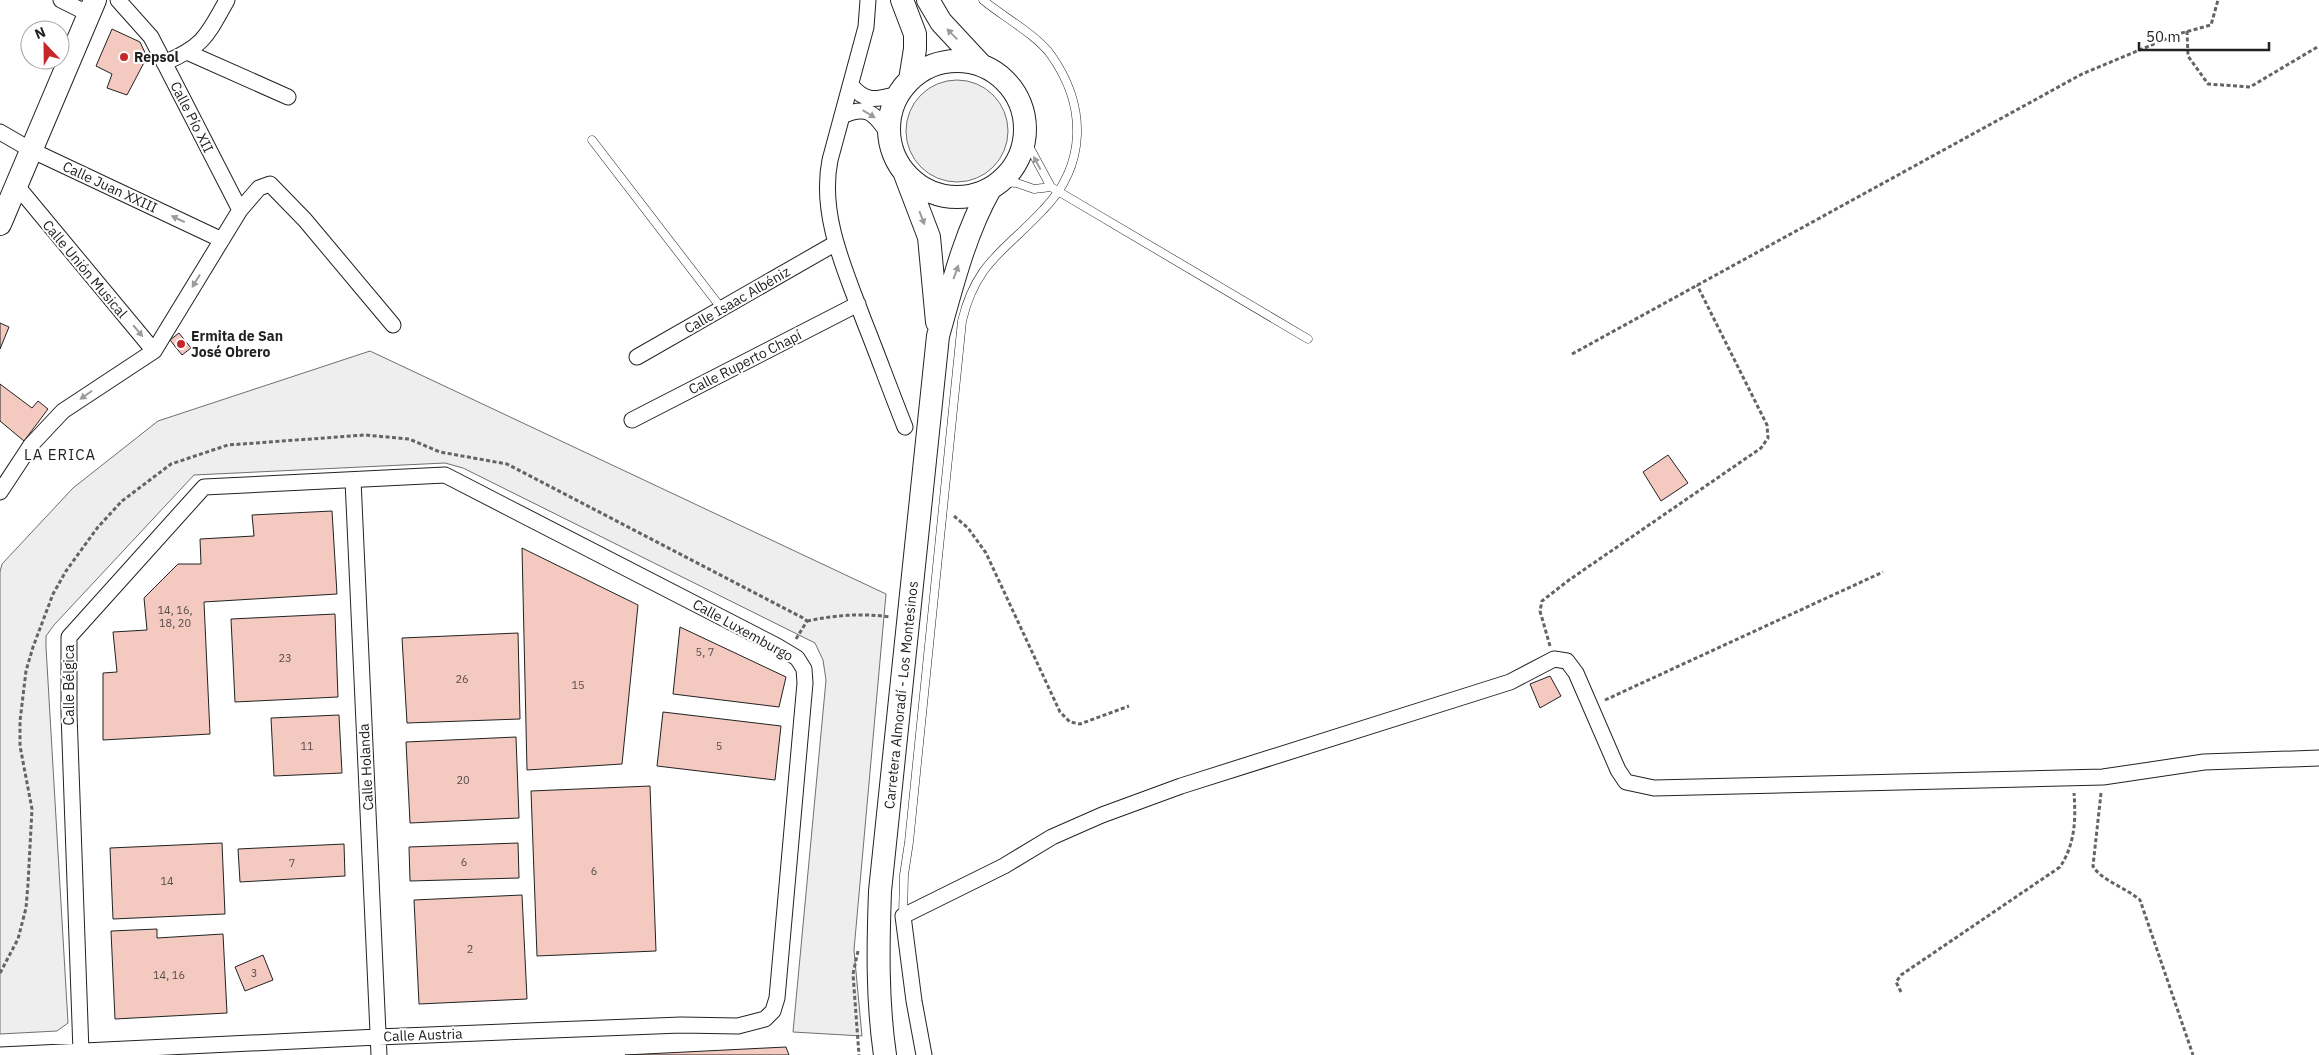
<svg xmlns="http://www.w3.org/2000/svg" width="2319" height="1055" font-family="'IBM Plex Sans',sans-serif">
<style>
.green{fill:#eee;stroke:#6f6f6f}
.building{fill:#f3c9c0;stroke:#222}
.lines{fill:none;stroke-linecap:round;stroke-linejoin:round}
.lane-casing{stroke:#222;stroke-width:9}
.street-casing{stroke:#222;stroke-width:17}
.secondary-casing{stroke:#222;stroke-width:24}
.path{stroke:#646464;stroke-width:3;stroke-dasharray:4 2.5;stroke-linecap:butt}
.lane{stroke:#fff;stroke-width:8}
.street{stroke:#fff;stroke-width:15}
.secondary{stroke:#fff;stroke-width:22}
.oneway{fill:#9c9c9c}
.poi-dot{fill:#c62828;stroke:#fff;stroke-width:2}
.labels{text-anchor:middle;stroke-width:4;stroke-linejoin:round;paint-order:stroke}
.number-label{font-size:11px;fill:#564c4a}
.poi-label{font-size:14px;font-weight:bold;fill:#222;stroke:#fff;text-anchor:start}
.street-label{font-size:14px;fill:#222;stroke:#fff}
.neighbourhood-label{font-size:15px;letter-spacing:1px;fill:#222;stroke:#fff}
</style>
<rect width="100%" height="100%" fill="#fff"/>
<path class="green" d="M906 131a51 51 0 1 1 102 0a51 51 0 1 1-102 0Z
M370,351L886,594L854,950L862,1036L793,1032L826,680L823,660L815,643L463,468L445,463L194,475L54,625L46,636V647L68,1023L57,1031L0,1034V572L2,564L73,488L158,421Z"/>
<path class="building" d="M112,29L140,42L147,57L127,95L107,88L112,74L96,66Z
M0,323L9,327L0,349Z
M179,333L191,348L182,355L170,340Z
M0,384L32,408L38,401L48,409L24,441L0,421Z
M1668,455L1688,483L1661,501L1643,472Z
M332,511L337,594L204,602L210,734L103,740V673L117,672L113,632L147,630L144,598L178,564H201L200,539L254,536L252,515Z
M522,548L638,605L622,764L527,770Z
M335,614L338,697L235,702L231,619Z
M680,627L786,677L779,707L673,694Z
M518,633L520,719L407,723L402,638Z
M1550,676L1561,696L1540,708L1530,684Z
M663,712L781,726L775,780L657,766Z
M339,715L342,773L274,776L271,718Z
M516,737L519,818L410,823L406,742Z
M650,786L656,951L537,956L531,791Z
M222,843L225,914L113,919L110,848Z
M518,843L519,878L410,881L409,847Z
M344,844L345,876L240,882L238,849Z
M522,895L527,999L419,1004L414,900Z
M157,929V938L223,934L227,1013L115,1019L111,931Z
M263,955L273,980L245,991L235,967Z
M786,1047L789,1055H625Z"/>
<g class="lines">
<defs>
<path id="lane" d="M1025,139L1051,187L1308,339
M592,140L722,309
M1000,182L1017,183L1034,189L1051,187
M903,916L904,875L909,842L962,321C976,262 1005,251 1043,210C1087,165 1087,106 1051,55C1037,35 1002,16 983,0"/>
<path id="street" d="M61,0L89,14
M868,0L866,27L830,160C819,215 845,270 864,321C878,356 891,392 905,427
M189,53L288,97
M164,63C204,46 207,36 227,0
M851,85C866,104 878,99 898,94
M842,116C868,104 875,114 889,135
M0,132L31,150L222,240
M17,186L154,351
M240,210L259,188L270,184L305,220L393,325
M637,357L836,243
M632,420L858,304
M353,480L379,1055
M0,492L31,445L63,411L154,351L240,210L151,37L118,0
M0,1055L378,1037L681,1025L738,1026L765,1019L773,1011L777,998L805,683L804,669L797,658L777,646L445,475L204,487L69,637V713L81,1052V1055
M924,1055L914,1001L903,916L1004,866L1052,837L1102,815L1181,786L1510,682L1554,659L1567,661L1576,673L1618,770L1626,782L1654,788L2103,777L2204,762L2319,758"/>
<path id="secondary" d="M902,0L915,34V49L910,80
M928,0L941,22L981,65
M889 129a68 68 0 1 1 136 0a68 68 0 1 1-136 0Z
M905,174L929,237L937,322
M0,224L95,0
M885,1055C877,1000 878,946 880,891L938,336C952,286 965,233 990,189"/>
</defs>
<use href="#lane" class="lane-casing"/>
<use href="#street" class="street-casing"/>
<use href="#secondary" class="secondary-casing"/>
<path class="path" d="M2187,31L2188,56L2208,84L2250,87L2319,46
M1572,354L2082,74L2178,34L2211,25L2218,0
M954,516L968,528L986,553L1060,712L1070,722L1080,724L1129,706
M807,621C836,615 861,613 891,617
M1550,646L1540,611L1542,601L1569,580L1761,448L1768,438L1767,425L1697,285
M1605,700L1883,572
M2101,793L2093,866C2099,879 2128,889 2140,900L2193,1055
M858,951L853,974L859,1055
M0,973L18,939L26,908L28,884L32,809L20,746V721L26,671L33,647L53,594L66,571L98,527L122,501L171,464L228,445L365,435L409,439L440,452L507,464L803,618L807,621L796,639
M1901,992L1896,982L1901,975L2060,867C2075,844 2076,820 2074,793"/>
<use href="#lane" class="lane"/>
<use href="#street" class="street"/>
<use href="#secondary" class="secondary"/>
</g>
<defs><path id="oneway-solid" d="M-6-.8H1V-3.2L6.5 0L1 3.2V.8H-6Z" transform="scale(1.25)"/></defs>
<g class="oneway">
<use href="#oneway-solid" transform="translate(952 34) rotate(-134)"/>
<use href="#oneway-solid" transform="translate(869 114) rotate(31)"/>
<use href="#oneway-solid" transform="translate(1037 163) rotate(-118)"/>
<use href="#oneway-solid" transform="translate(922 218) rotate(69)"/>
<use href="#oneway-solid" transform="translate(178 219) rotate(-155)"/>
<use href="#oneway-solid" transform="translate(956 272) rotate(-70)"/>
<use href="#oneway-solid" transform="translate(196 281) rotate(122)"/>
<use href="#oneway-solid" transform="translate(138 331) rotate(50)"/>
<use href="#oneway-solid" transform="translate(86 395) rotate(145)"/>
</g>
<g class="poi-dot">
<circle cx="124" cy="57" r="5"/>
<circle cx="181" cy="344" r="5"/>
</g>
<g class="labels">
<g class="number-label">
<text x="175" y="614">14, 16,<tspan x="175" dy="13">18, 20</tspan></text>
<text x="705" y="656">5, 7</text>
<text x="285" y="662">23</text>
<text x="462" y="683">26</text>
<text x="578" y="689">15</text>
<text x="307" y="750">11</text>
<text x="719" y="750">5</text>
<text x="463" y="784">20</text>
<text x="464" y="866">6</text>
<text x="292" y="867">7</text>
<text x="594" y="875">6</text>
<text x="167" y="885">14</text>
<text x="470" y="953">2</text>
<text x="254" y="977">3</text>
<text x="169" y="979">14, 16</text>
</g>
<g class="poi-label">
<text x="134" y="62">Repsol</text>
<text x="191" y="341">Ermita de San<tspan x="191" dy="16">José Obrero</tspan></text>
</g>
<g class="street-label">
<text transform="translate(192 117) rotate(63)" y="5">Calle Pío XII</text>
<text transform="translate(110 187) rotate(25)" y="5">Calle Juan XXIII</text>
<text transform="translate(85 269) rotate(50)" y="5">Calle Unión Musical</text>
<text transform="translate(737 300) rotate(-30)" y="5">Calle Isaac Albéniz</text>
<text transform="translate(745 362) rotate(-27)" y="5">Calle Ruperto Chapí</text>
<text transform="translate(743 630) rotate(29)" y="5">Calle Luxemburgo</text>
<text transform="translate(69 685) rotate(-90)" y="5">Calle Bélgica</text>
<text transform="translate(901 695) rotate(-84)" y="5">Carretera Almoradí - Los Montesinos</text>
<text transform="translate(366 767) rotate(-93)" y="5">Calle Holanda</text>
<text transform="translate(423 1035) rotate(-2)" y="5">Calle Austria</text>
</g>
<g class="neighbourhood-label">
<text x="60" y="460">LA ERICA</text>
</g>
</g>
<g transform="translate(45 45) rotate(338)"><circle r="24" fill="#ffffff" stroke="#a7a7a7"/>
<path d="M0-4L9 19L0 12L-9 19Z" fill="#c62828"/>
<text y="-8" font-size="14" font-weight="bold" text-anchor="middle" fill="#222222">N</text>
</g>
<path d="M2139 42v8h130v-8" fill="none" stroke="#222222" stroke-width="2.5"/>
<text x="2146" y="42" font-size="15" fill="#222222" stroke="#ffffff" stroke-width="4" paint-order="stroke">50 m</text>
</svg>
